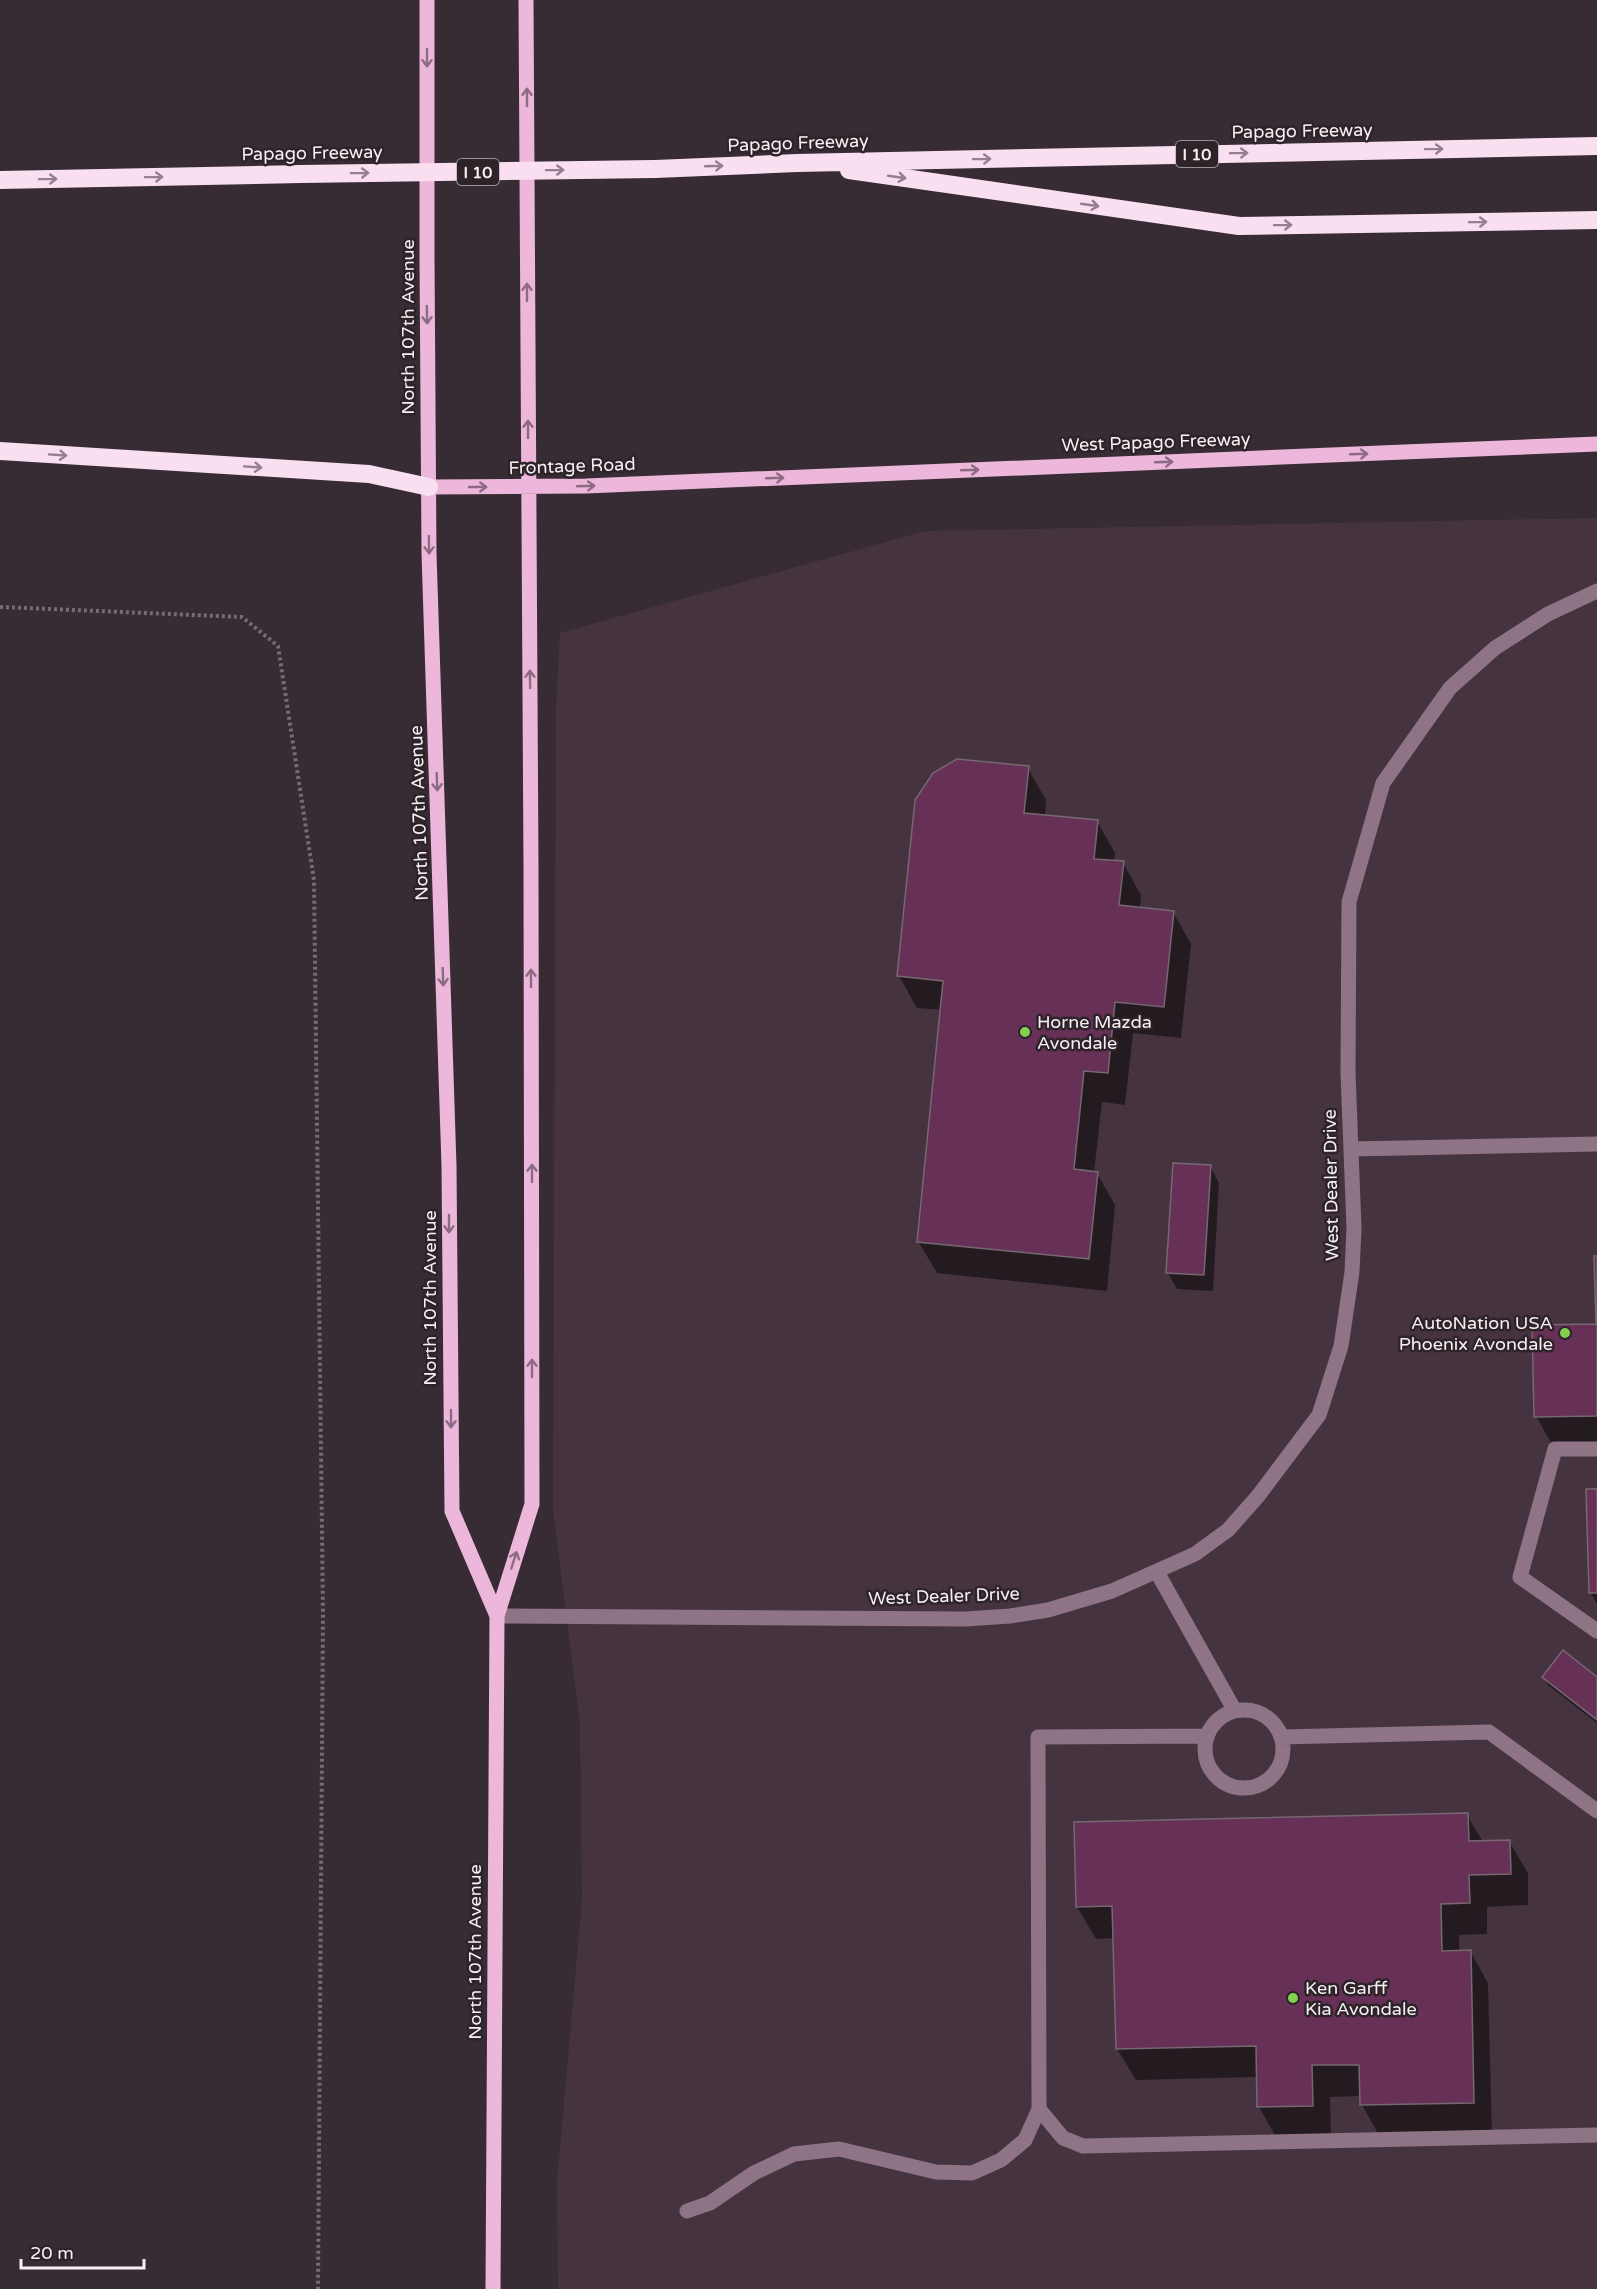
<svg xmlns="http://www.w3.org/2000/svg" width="1597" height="2289" font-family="'Varela Round',sans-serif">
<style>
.built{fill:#45343f}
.shadow{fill:#0007}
.building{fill:#663057;stroke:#756870;stroke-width:1.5}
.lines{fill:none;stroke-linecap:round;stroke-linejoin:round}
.path{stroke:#756b72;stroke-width:4;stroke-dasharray:3 3;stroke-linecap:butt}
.minor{stroke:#8e7485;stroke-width:15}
.major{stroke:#edb6db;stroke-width:15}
.highway{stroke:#fadff1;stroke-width:18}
.highway-bridge{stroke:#fadff1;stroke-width:18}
.oneway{stroke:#8d6c82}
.oneway2{stroke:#94818d}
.poi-dot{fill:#83d04f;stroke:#2d2329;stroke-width:2}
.labels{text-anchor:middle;stroke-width:5;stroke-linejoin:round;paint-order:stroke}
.shield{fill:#2d2329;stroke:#bab2b7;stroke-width:1.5}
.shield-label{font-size:16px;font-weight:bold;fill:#f6eff4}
.street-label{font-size:18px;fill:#f6eff4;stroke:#2d2329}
.poi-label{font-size:18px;fill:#f6eff4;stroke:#2d2329;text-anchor:start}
</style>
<rect width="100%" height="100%" fill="#372c33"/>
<path class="built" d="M1597,518V2289H558L557,2182L582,1899L580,1724L553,1511L556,709L560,633L925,531Z"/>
<path class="shadow" d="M1028,768L1046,800L1045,816L1097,821L1115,853L1114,862L1123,863L1141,895L1140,909L1173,912L1191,944L1181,1038L1133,1033L1125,1105L1102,1102L1094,1173H1097L1115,1205L1107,1291L937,1273L918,1241L942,1010L917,1008L899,976Z
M1210,1166L1219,1183L1213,1291L1177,1289L1168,1273Z
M1597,1325V1447L1554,1448L1536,1416Z
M1597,1490V1604L1590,1592Z
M1544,1677L1597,1679V1723L1548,1685Z
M1467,1815L1483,1842L1509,1841L1528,1873V1905L1487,1907V1934L1459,1935V1952L1470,1951L1488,1983L1492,2134L1380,2137L1362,2105V2096L1330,2097L1331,2138L1277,2139L1259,2107L1258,2077L1136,2080L1117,2049L1115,1938L1096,1939L1077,1907Z"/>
<path class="building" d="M957,759L1029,766L1024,813L1098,820L1094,859L1124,861L1119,905L1174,911L1164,1007L1115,1002L1108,1073L1084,1071L1074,1169L1098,1172L1089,1259L917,1242L943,981L897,976L915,800L933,773Z
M1173,1163L1211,1165L1204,1275L1166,1273Z
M1594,1256H1597V1416L1534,1417L1532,1325L1596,1324Z
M1586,1489H1597V1593H1589Z
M1563,1650L1597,1677V1720L1542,1677Z
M1468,1813L1469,1841L1510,1840L1511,1874L1469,1875L1470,1903L1441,1904L1442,1951L1471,1950L1474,2103L1360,2105L1359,2065H1312L1313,2106L1257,2107L1256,2046L1116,2049L1112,1906L1076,1907L1074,1822Z"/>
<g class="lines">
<path class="path" d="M0,607L242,617L278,646L314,880L323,1614L318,2289"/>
<path class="minor" d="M1351,1149L1597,1144
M1597,1449H1555L1520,1577L1597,1631
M1157,1572L1235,1711
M497,1616L966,1619L1010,1616L1048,1610L1112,1591L1195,1554L1228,1530L1258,1496L1319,1415L1341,1346L1352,1272L1354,1228L1348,1073L1349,902L1383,783L1450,688L1495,648L1548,614L1597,591
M1205 1749a39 39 0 1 1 78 0a39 39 0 1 1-78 0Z
M1281,1737L1489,1732L1597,1811
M1039,2109L1063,2138L1083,2146L1597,2135
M687,2211L710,2203L754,2173L794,2154L839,2149L936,2172L972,2173L1001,2160L1025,2140L1039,2109L1038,1737L1207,1736"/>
<path class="major" d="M427,0V257L429,554L449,1166L452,1511L497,1616
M429,487L586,486L1597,444
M493,2289L497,1616L532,1504L531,868L526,0"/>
<path class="highway" d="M655,169L797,163L1597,146
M849,170L1239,226L1597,220
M0,180L301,174
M0,451L369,474L429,487"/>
<path class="highway-bridge" d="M301,174L655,169"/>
</g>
<defs><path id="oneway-shaft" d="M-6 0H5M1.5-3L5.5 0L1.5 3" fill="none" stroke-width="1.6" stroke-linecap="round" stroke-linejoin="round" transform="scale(1.5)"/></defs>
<g class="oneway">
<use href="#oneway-shaft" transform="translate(427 58) rotate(90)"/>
<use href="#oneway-shaft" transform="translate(527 97) rotate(-90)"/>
<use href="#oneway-shaft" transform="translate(527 292) rotate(-90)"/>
<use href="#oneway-shaft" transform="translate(427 315) rotate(89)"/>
<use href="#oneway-shaft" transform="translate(528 429) rotate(-90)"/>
<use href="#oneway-shaft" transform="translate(1359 454) rotate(-2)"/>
<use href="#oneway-shaft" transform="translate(1164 462) rotate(-2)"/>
<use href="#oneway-shaft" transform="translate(970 470) rotate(-2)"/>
<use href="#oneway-shaft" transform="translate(775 478) rotate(-2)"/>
<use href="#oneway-shaft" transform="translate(586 486) rotate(-2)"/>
<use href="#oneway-shaft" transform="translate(478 487)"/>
<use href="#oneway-shaft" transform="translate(429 545) rotate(89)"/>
<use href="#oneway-shaft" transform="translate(530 679) rotate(-91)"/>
<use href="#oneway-shaft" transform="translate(437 782) rotate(88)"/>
<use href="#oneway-shaft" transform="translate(443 977) rotate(88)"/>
<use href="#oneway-shaft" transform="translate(531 978) rotate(-90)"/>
<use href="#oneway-shaft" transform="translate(532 1173) rotate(-90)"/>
<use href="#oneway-shaft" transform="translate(449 1224) rotate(90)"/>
<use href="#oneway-shaft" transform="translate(532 1368) rotate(-90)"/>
<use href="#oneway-shaft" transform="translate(451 1419) rotate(90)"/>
<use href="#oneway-shaft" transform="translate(514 1560) rotate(-72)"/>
</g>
<g class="oneway2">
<use href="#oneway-shaft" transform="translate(1434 149) rotate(-1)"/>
<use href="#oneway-shaft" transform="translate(1239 153) rotate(-1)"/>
<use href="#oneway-shaft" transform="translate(982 159) rotate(-1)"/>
<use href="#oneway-shaft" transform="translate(714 166) rotate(-2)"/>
<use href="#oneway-shaft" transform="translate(555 170) rotate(-1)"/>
<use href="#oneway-shaft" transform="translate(360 173) rotate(-1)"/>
<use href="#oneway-shaft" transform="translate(154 177) rotate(-1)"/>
<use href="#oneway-shaft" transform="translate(897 177) rotate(8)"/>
<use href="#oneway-shaft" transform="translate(48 179) rotate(-1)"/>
<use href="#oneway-shaft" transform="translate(1090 205) rotate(8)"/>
<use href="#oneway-shaft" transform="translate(1478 222) rotate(-1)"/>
<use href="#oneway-shaft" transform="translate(1283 225) rotate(-1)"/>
<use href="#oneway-shaft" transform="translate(58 455) rotate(4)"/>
<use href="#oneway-shaft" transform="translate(253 467) rotate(4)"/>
</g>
<g class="poi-dot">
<circle cx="1025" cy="1032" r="6"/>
<circle cx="1565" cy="1333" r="6"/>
<circle cx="1293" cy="1998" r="6"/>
</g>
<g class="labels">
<g class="shield">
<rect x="1176" y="141" width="42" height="26" rx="4.5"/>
<rect x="457" y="159" width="42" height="26" rx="4.5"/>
</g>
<g class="shield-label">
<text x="1197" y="160">I 10</text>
<text x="478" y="178">I 10</text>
</g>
<g class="street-label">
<text transform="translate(1302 131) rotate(-1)" y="6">Papago Freeway</text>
<text transform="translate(798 143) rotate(-2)" y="6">Papago Freeway</text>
<text transform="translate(312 153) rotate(-1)" y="6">Papago Freeway</text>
<text transform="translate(408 327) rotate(-90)" y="6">North 107th Avenue</text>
<text transform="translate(1156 442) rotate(-2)" y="6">West Papago Freeway</text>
<text transform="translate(572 466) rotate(-2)" y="6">Frontage Road</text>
<text transform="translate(419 813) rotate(-92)" y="6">North 107th Avenue</text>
<text transform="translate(1331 1185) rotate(-91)" y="6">West Dealer Drive</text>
<text transform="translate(430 1298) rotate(-90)" y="6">North 107th Avenue</text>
<text transform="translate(944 1596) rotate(-2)" y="6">West Dealer Drive</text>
<text transform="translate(475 1952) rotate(-90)" y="6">North 107th Avenue</text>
</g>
<g class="poi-label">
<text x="1037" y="1028">Horne Mazda<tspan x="1037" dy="21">Avondale</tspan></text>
<text x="1553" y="1329" text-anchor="end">AutoNation USA<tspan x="1553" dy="21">Phoenix Avondale</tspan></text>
<text x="1305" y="1994">Ken Garff<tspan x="1305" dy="21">Kia Avondale</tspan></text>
</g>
</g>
<path d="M21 2259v9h123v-9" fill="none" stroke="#f6eff4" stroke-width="3"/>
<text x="30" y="2259" font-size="18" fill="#f6eff4" stroke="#2d2329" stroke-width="4.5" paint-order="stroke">20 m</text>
</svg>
